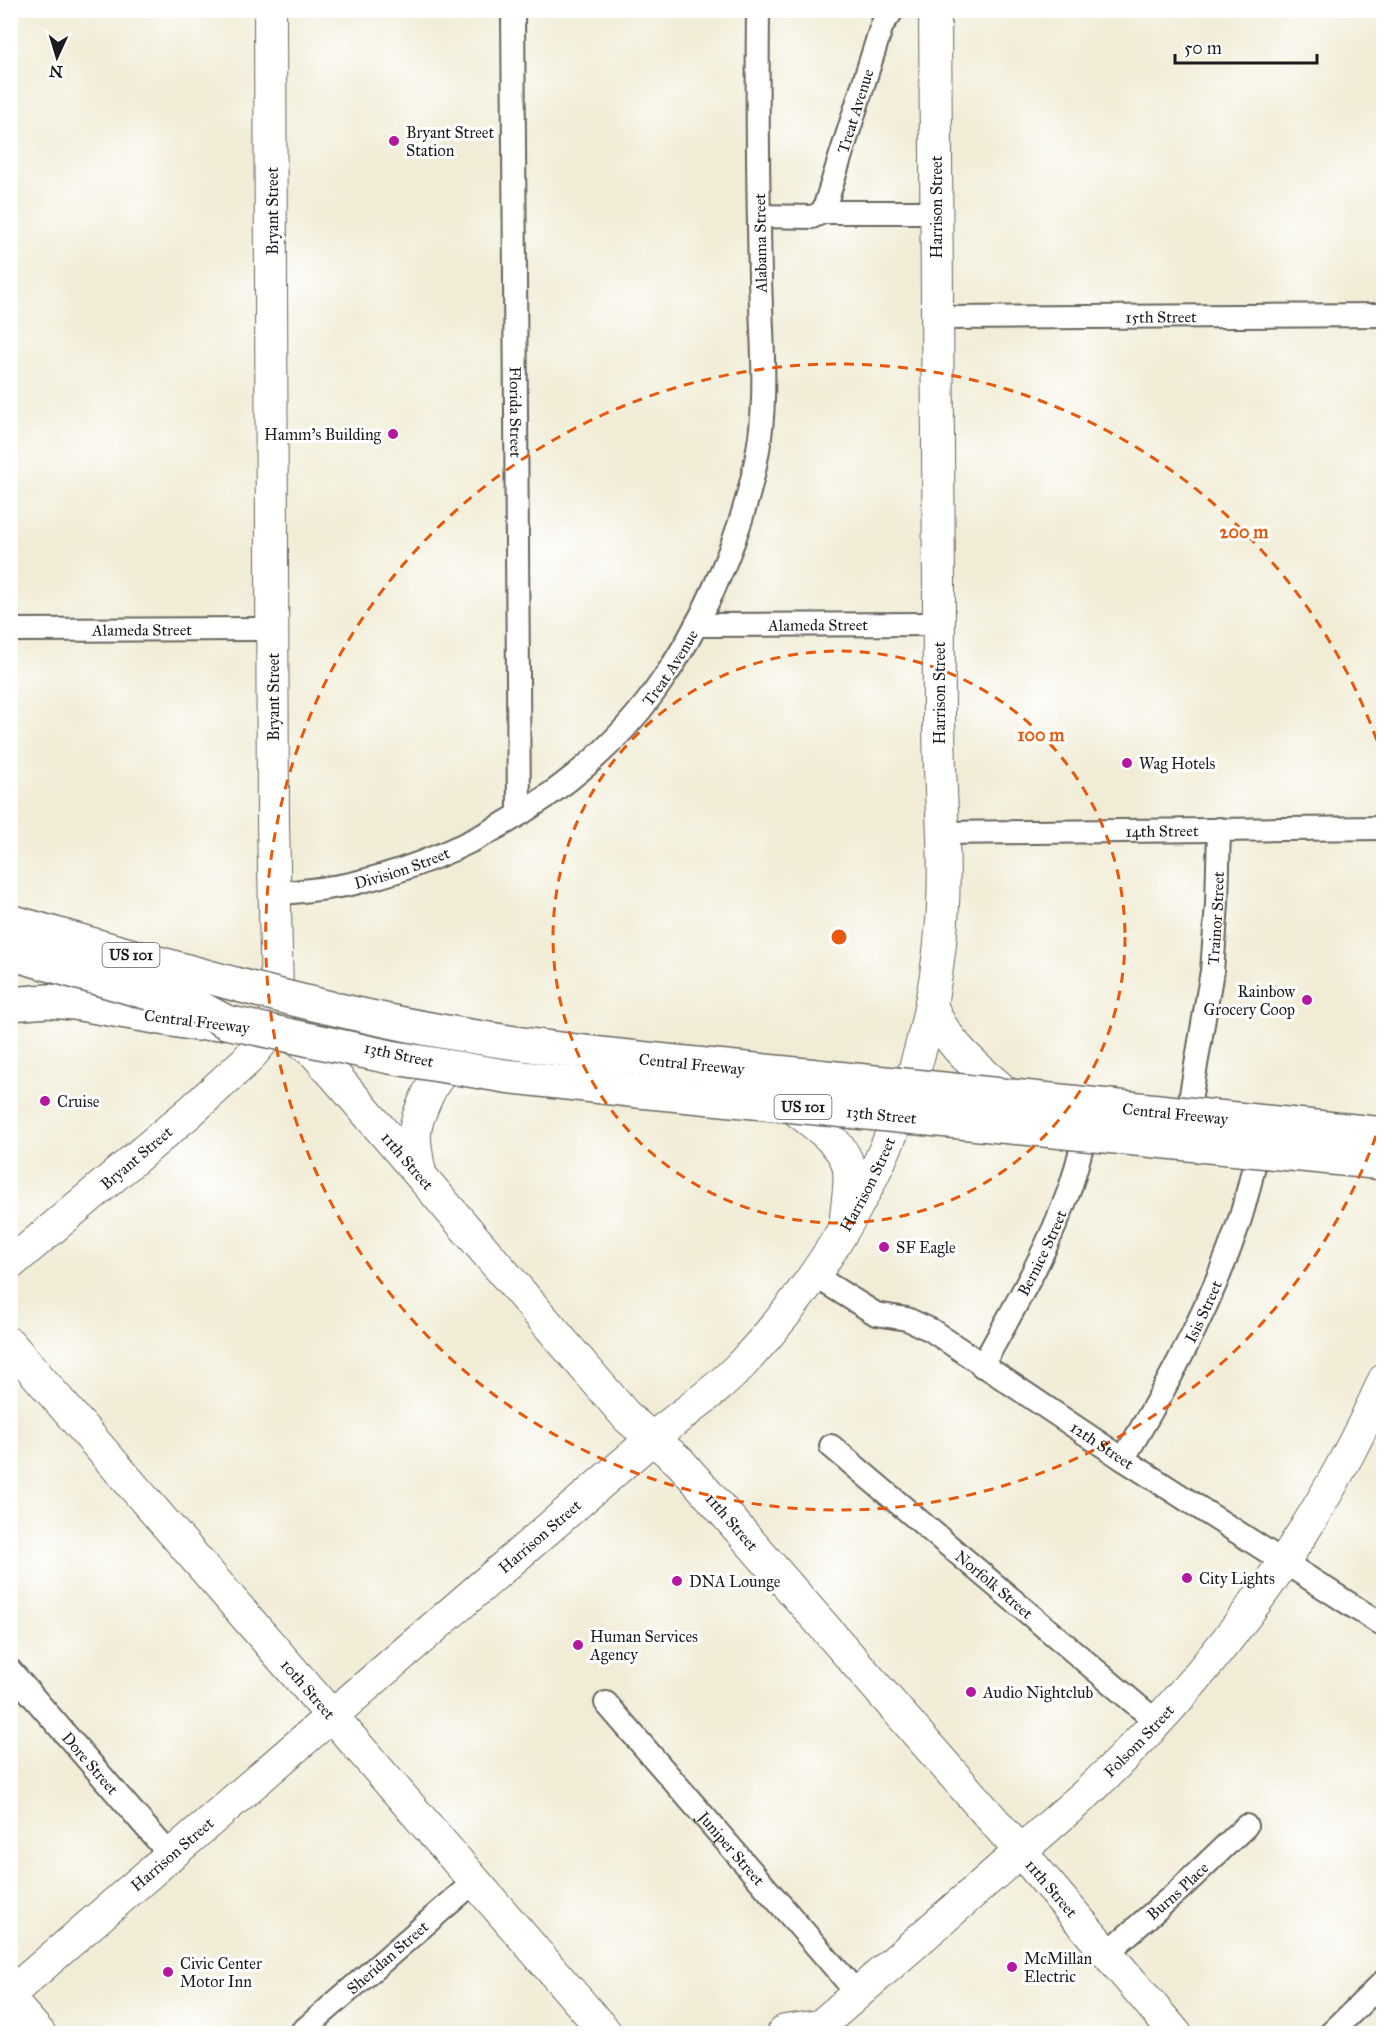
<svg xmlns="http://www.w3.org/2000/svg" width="1394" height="2044" font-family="'IM FELL Great Primer',serif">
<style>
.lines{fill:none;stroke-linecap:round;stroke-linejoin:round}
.street-casing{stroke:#67655d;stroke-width:26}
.secondary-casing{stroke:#67655d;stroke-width:34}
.highway-casing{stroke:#67655d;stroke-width:36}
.street{stroke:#fff;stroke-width:22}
.secondary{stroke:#fff;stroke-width:32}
.highway{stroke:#fff;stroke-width:33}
.highway-bridge-casing{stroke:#67655d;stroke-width:36;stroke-linecap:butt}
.highway-bridge{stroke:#fff;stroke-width:33}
.ring{fill:none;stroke:#e8590c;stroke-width:3;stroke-dasharray:10 8}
.poi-dot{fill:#b5179e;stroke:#fff;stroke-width:2}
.labels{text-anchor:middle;stroke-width:6;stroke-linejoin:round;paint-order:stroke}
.shield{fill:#fff;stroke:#606060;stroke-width:1.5}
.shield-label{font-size:15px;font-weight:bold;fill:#1c1c1c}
.street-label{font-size:16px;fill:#1c1c1c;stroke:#fff}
.poi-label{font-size:16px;fill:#1c1c1c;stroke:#fff;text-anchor:start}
.centre{fill:#e8590c;stroke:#fff;stroke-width:3}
.ring-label{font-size:18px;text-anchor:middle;font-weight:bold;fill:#e8590c;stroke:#fff;stroke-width:6;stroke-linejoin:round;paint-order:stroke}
</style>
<rect width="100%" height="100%" fill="#fff"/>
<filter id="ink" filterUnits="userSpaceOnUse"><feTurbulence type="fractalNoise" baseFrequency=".0167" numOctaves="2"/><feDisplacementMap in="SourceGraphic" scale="12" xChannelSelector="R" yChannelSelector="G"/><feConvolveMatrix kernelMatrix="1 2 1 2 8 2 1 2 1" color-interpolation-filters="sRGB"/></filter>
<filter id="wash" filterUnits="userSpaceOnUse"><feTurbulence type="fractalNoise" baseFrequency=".008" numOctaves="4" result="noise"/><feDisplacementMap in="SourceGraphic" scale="24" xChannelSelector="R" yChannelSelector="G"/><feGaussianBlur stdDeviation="1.35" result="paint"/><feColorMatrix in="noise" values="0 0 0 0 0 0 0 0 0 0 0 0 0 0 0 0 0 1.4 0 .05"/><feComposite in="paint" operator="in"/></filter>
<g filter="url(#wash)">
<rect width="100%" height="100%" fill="#f1ecd5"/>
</g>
<g filter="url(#ink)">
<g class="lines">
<defs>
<g id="street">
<path id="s1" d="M513,10L519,813"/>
<path id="s2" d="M823,212L882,25L893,10"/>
<path d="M759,216L812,217L823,212H936"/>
<path id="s3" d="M937,318L1384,315"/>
<path id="s4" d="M696,625L939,624"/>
<path id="s5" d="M10,630L272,629"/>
<path id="s6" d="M942,833L1384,828"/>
<path id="s7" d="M275,894C301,891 328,889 355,883C470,855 585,788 655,691C679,658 699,623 715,586C736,540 753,488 760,437C767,384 761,329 760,276C758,187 757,99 758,10"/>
<path id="s8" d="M1188,1112L1212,971L1217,904L1219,829"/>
<path id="s9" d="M815,1276L876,1314L907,1319L931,1330L1123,1459L1384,1626"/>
<path id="s10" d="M982,1366C1014,1308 1048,1250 1070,1188C1076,1171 1080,1152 1085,1135"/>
<path id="s11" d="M831,1446L1158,1723"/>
<path id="s12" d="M1123,1459C1169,1384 1212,1304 1240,1219C1247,1197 1252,1175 1257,1152"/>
<path id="s13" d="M10,1670L171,1856"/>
<path id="s14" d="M606,1703L857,1993"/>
<path id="s15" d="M1107,1953L1178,1891L1246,1826"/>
<path id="s16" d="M299,2034L475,1881"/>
<path d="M1330,2034L1384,1981"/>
</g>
<g id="secondary">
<path d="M931,1003C942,1041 979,1069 1007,1094"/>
<path id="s17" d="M286,1032L315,1053L349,1092L628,1418L680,1462L1021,1852L1176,2034"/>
<path d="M787,1103C806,1118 847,1144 849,1170C851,1185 847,1202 846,1217"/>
<path d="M420,1173C412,1134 412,1128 429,1092C435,1080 441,1071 454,1065"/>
<path id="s18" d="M10,1264L190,1112L247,1060L276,1025L277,994L273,823L270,10"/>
<path id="s19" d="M10,1344L607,2034"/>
<path id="s20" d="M10,1994L653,1438C682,1413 715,1393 741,1365C856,1243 930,1089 942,921C946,870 942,819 940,768C938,707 939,646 939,584C937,393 936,202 935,10"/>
<path d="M10,2000L40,2034"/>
<path d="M783,2034L785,2031L819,2026"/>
<path id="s21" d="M811,2034L1087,1793C1211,1675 1315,1537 1384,1380"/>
</g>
<path id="highway" d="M10,1004L48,1001L74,1003L196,1024L226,1022"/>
</defs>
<use href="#street" class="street-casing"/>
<use href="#secondary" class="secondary-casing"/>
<use href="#highway" class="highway-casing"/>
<use href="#street" class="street"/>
<use href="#secondary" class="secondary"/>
<use href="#highway" class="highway"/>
<defs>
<g id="highway-bridge">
<path id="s22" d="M10,921C147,960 284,1001 424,1028C557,1053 692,1063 826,1077C1012,1097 1198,1116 1384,1134"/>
<path id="s23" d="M10,953L200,1008L226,1022L390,1057L505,1076L639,1091L1384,1163"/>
</g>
</defs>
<use href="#highway-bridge" class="highway-bridge-casing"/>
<use href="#highway-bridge" class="highway-bridge"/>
</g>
</g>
<g class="ring">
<circle cx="839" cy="937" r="286"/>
<path d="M1382 1119A573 573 0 1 1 1382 755"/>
</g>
<g class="poi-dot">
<circle cx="394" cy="141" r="6"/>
<circle cx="393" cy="434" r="6"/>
<circle cx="1127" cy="763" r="6"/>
<circle cx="1307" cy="1000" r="6"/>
<circle cx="45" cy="1101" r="6"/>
<circle cx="884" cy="1247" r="6"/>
<circle cx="1187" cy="1578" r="6"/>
<circle cx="677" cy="1581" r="6"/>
<circle cx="578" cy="1645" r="6"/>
<circle cx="971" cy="1692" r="6"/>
<circle cx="1012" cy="1967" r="6"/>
<circle cx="168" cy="1972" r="6"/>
</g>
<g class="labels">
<g class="shield">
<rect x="102.5" y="943" width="57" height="24" rx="4.5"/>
<rect x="774.5" y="1095" width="57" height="24" rx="4.5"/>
</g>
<g class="shield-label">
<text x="131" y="960">US 101</text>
<text x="803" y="1112">US 101</text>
</g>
<g class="street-label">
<text dy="6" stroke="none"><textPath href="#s2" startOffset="106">Treat Avenue</textPath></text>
<text transform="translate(936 207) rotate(-90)" y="6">Harrison Street</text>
<text transform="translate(272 211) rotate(-90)" y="6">Bryant Street</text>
<text transform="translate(760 243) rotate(-91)" y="6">Alabama Street</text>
<text dy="6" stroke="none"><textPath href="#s3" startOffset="224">15th Street</textPath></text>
<text dy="6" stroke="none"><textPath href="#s1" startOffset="402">Florida Street</textPath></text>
<text dy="6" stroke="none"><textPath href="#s4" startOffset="122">Alameda Street</textPath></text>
<text dy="6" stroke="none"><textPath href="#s5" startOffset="132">Alameda Street</textPath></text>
<text dy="6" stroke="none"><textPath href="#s7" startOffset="472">Treat Avenue</textPath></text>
<text transform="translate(939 693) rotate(-90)" y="6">Harrison Street</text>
<text transform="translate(273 697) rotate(-90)" y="6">Bryant Street</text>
<text dy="6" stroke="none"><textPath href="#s6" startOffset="220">14th Street</textPath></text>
<text dy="6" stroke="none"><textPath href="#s7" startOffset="130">Division Street</textPath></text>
<text dy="6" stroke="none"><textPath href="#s8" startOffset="196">Trainor Street</textPath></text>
<text transform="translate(197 1021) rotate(7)" y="6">Central Freeway</text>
<text transform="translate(399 1054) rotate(12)" y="6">13th Street</text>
<text dy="6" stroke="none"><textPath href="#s22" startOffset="698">Central Freeway</textPath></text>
<text dy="6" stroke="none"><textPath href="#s23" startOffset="890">13th Street</textPath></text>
<text dy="6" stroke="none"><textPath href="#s22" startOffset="1184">Central Freeway</textPath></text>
<text dy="6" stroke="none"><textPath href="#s18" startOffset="165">Bryant Street</textPath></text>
<text dy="6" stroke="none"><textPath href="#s17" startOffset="178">11th Street</textPath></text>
<text dy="6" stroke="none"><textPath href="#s20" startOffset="1186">Harrison Street</textPath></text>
<text dy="6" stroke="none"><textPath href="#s10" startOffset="128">Bernice Street</textPath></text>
<text dy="6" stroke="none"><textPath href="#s12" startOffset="168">Isis Street</textPath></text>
<text dy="6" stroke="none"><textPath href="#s9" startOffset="336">12th Street</textPath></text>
<text dy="6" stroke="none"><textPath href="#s17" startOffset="664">11th Street</textPath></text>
<text dy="6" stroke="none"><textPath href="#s20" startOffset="700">Harrison Street</textPath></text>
<text dy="6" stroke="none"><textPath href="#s11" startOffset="214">Norfolk Street</textPath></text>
<text dy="6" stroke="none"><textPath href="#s19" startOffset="456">10th Street</textPath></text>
<text dy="6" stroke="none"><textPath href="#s21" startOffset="440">Folsom Street</textPath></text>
<text dy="6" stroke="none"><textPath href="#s13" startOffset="123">Dore Street</textPath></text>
<text dy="6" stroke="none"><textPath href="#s14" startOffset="192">Juniper Street</textPath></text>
<text dy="6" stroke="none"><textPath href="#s20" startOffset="214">Harrison Street</textPath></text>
<text dy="6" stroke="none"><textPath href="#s17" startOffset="1150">11th Street</textPath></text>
<text dy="6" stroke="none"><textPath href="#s15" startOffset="94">Burns Place</textPath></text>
<text dy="6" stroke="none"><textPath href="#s16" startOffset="117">Sheridan Street</textPath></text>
</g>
<g class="poi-label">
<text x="406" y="138">Bryant Street<tspan x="406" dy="18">Station</tspan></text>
<text x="381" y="440" text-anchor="end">Hamm's Building</text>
<text x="1139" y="769">Wag Hotels</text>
<text x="1295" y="997" text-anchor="end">Rainbow<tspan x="1295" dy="18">Grocery Coop</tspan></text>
<text x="57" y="1107">Cruise</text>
<text x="896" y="1253">SF Eagle</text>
<text x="1199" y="1584">City Lights</text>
<text x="689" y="1587">DNA Lounge</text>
<text x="590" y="1642">Human Services<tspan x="590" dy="18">Agency</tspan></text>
<text x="983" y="1698">Audio Nightclub</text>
<text x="1024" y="1964">McMillan<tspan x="1024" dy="18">Electric</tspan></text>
<text x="180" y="1969">Civic Center<tspan x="180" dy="18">Motor Inn</tspan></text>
</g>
</g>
<circle cx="839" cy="937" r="9" class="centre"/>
<g class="ring-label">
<text x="1244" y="538">200 m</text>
<text x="1041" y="741">100 m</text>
</g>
<rect width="1394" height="2044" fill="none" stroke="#fff" stroke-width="36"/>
<g transform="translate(57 57) rotate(184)" stroke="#ffffff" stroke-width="4.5" paint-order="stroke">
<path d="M0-4.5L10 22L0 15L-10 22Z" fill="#1c1c1c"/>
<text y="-9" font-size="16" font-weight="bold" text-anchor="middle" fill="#1c1c1c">N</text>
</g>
<path d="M1175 54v9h142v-9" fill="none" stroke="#1c1c1c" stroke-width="3"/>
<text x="1184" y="54" font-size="18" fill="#1c1c1c" stroke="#ffffff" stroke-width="4.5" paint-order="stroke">50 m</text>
</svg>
